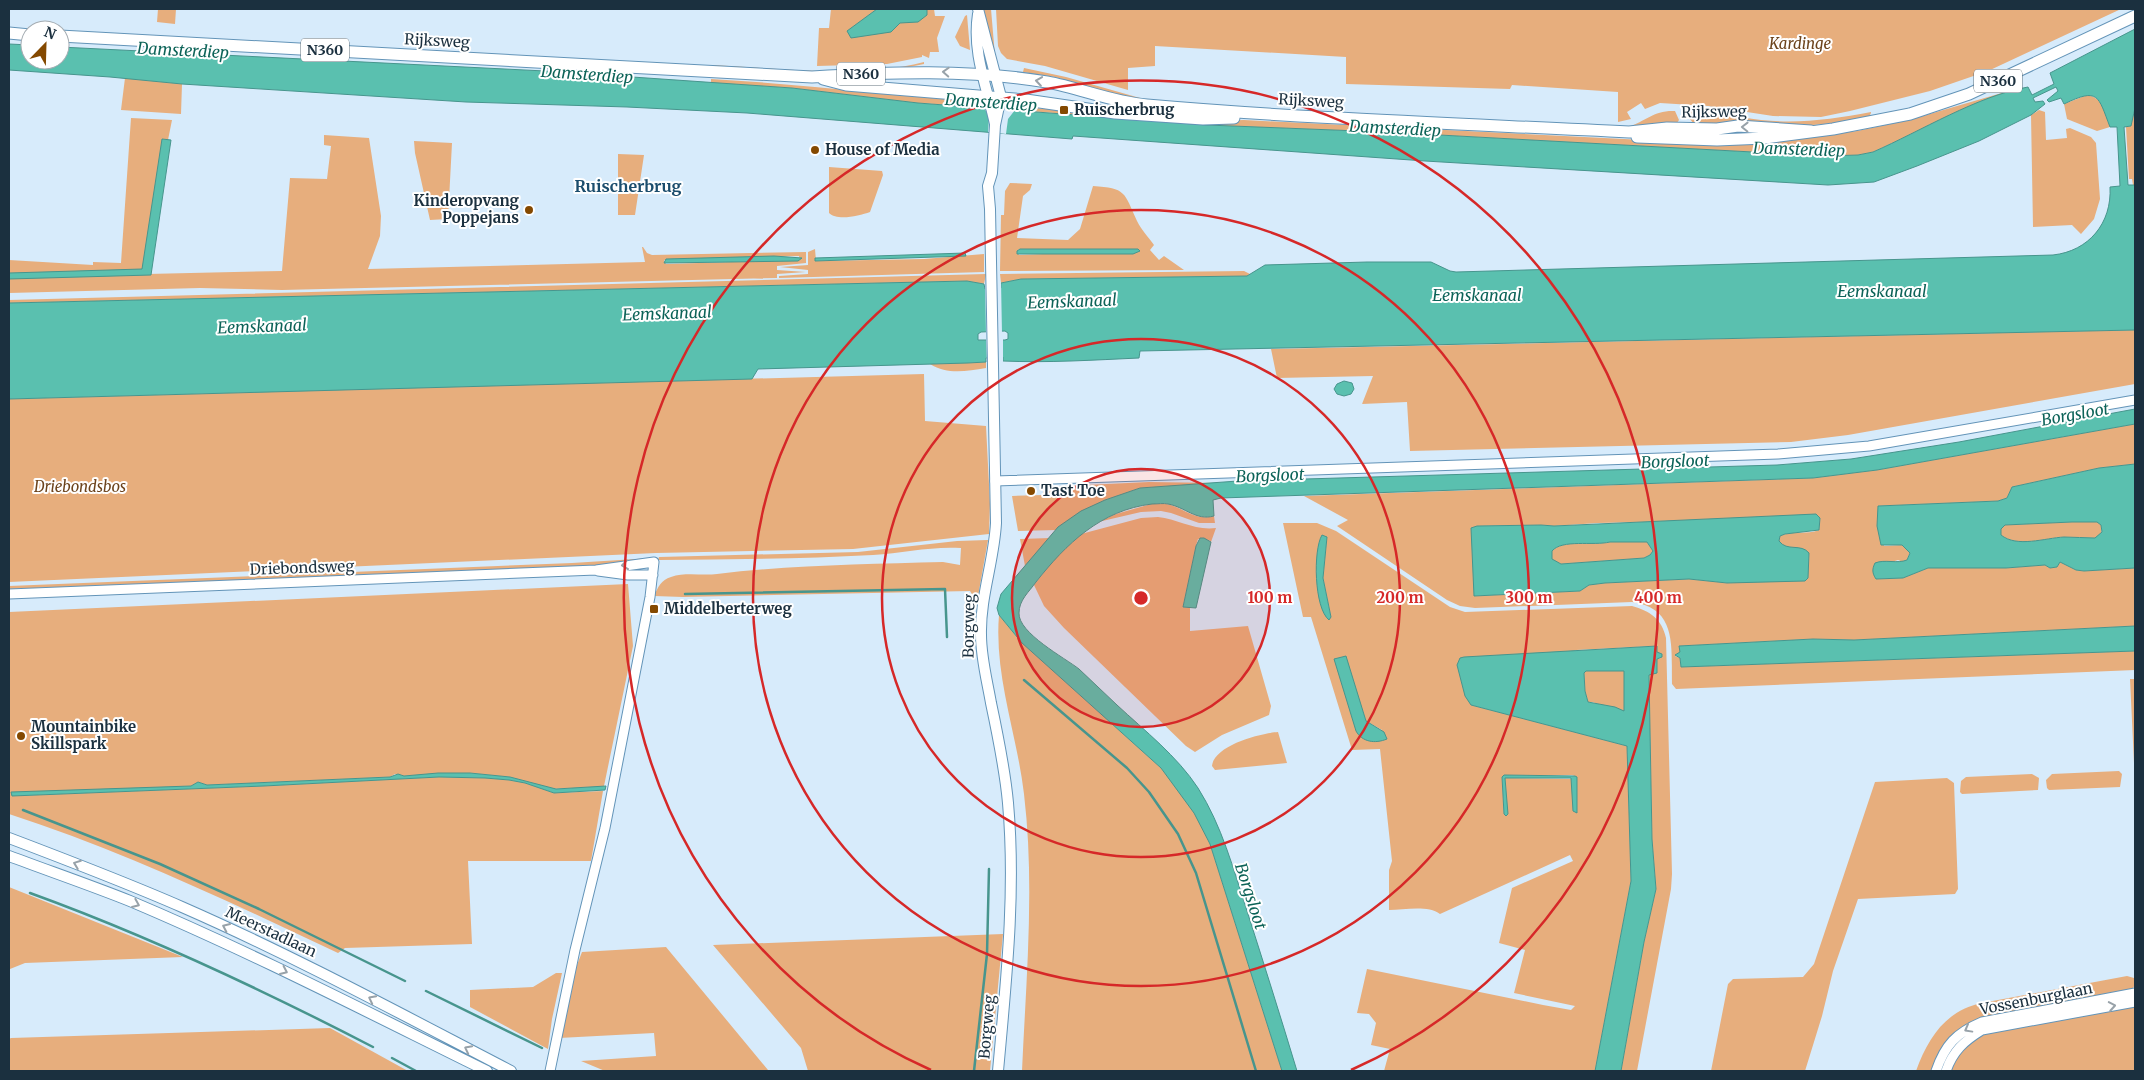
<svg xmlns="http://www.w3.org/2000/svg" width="2144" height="1080" font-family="Merriweather,serif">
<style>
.green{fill:#e7ae7d;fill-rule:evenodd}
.water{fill:#5ac0af;stroke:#47958d;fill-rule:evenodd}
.pier{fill:#d7ebfb}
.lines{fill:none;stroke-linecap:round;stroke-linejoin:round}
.stream{stroke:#47958d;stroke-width:2.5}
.tertiary-casing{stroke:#6394b8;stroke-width:11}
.secondary-casing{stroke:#6394b8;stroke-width:12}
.primary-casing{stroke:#6394b8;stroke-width:13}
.tertiary{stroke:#fff;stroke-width:9}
.secondary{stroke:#fff;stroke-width:10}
.primary{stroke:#fff;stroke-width:11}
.oneway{stroke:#98a2a9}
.ring{fill:none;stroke:#d62828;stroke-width:2.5}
.poi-dot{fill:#844900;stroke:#fff;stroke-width:2}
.labels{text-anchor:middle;stroke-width:4;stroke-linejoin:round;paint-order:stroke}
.shield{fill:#fff;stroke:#5f6e79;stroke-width:1}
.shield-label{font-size:14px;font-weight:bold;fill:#1b303f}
.street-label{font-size:15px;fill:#1b303f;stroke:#fff}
.park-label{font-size:15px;font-style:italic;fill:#6c431c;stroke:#fff}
.poi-label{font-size:15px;font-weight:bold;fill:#1b303f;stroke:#fff;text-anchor:start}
.water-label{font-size:16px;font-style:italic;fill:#0c6358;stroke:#fff}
.neighbourhood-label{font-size:16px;font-weight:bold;fill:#1b4d6d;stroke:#fff}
.centre{fill:#d62828;stroke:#fff;stroke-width:2.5}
.ring-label{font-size:15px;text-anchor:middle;font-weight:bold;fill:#d62828;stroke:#fff;stroke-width:4;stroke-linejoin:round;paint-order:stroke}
</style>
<rect width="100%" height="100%" fill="#d7ebfb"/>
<path class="green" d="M158,9H176L175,24L157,22Z
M831,9H877L848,31L891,32L900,23L927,15V9H934L935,16H945L937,38L939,52H930L929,58L922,55V57L887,64L817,66L819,28H829Z
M983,9H991L995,56L987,31Z
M996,9H2121L1988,71L1930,91L1850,111L1821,117L1773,116L1708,106L1660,103L1645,109L1641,103L1627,112L1631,119L1618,122V92L1512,85L1510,89L1346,84V57L1155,46V66L1128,68V90L1045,66L1007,59L1001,53L998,46Z
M967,15L970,50L960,46L955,37L965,16Z
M924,62V64L904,68L818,72L712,66V65C780,68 858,79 924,62Z
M1024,68L1066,77L1147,100L1101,91L1055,77L1023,72Z
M125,78L182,84L181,114L121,110Z
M711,79C799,84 886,94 974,102L984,107L918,103L792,88L711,83Z
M2012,90L1959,112L1873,152L1858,155L1826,156L1384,132L1207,125L1015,110L1018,107L1065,110V113H1072V109L1205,121L1244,120L1664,141L1812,137L1857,131L1909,120Z
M2087,95C2103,97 2105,113 2110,127L2097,131L2067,119L2064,104Z
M2135,108V185H2133L2132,179H2129L2126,127L2131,126Z
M1688,110C1713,111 1736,117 1761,120C1799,124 1834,119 1871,112V113L1869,117L1835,123L1802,126L1693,123L1690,119Z
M2039,110L2045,112L2046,140L2067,138L2066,129L2070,128L2091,137L2096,143L2100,199L2094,219L2081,234L2072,225L2033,227L2031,115Z
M1675,111L1679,120L1677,123L1628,127C1646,121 1654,110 1675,111Z
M131,118L172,120L168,140L163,139L147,274L282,271L290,178L327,179L331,146L324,145V135L369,138L381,216L380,236L368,269L645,262L642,247H643L647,253L652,255L806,252V263L777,266V270L806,272L777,274V278L282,290L200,288L9,293V260L93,265V262L121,263ZM799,256L800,260L666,264L664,260Z
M414,141L452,143L448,219L430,220L415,153Z
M618,154L644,155L635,215H618Z
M829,167L882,171L883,175L870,212C859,216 837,221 829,213Z
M1010,183L1032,184L1030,190L1023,196L1017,238L1068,240L1080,229L1093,186C1126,188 1124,192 1137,221C1142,231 1147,235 1154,245L1150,250L1159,260L1164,256L1184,270L1000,271L1001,215H1004L1005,191ZM1020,249H1137L1139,250L1019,255L1018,250Z
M815,249L816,261L924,259L984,254V272L779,278V276L808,274V270L780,267L808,265V252Z
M1244,271L1250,274L1247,276L1021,279L1001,283L1000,274Z
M986,274L984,284L967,281L9,303V300Z
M2135,330V384L1848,435L1791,442L1410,451L1407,402L1362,404L1373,376L1277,378L1271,349Z
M986,362V368C966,371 948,375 930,364Z
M924,374L925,421L986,426L990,504L989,534L853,549L656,553L9,582V399Z
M2135,424V464L2099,468L2012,487L2007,498L1998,501L1878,506L1884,546L1902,545L1910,552L1907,560L1903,562L1898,560L1873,568L1876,579L1903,578L1928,568H2006L2045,565L2050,568L2057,567L2060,562L2076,570L2084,571L2135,568V626L1854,640L1813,639L1680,646V652L1675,656L1680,658L1681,667L2135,651V670L1676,689L1672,684C1671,648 1678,608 1632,602L1475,608L1460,606L1447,600L1337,526L1348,520L1304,496L1813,478L1877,470ZM1820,518L1819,530C1807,535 1793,530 1780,536L1779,541L1782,545L1809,555L1808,572L1727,583L1689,579L1605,583L1589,585L1580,591L1475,596L1477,526L1541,525L1554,526L1598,523Z
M1149,482L1219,483L1140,488L1105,500L1057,530L1018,531L1012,496L1043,495V487Z
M1151,504C1158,504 1165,503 1171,505C1185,510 1198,521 1214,516L1215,523H1199L1171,513L1161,511L1141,512L1098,522L1116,514Z
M1158,517C1178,519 1195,531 1216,528L1211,542L1209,540L1198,539L1196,546L1183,607L1190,608V631L1248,626L1271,706L1269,715L1222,735L1195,752L1186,746L1064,628L1044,606L1034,585L1055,558L1081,534L1141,518Z
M2072,522H2098L2101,525C2102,532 2102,536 2095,538C2085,538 2074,537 2064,537C2045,538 2017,548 2001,535L2000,529L2005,525Z
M1283,523H1317L1336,531L1450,607L1465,612L1632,606C1650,611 1662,619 1666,638L1672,874L1671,889L1637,1071H1621L1644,942L1656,889L1652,839L1649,674L1657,672V659L1661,658L1662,654L1657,653L1656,646L1576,650L1471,705L1627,746L1631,881L1595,1071H1384L1390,1049L1371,1045L1376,1023L1369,1014L1357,1013L1367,969L1543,1005L1571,1010L1575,1006L1514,993L1525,950L1499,943L1512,888L1573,861L1570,855L1440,914C1428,905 1404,910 1389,910V870L1392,861L1380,749L1352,750L1311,617H1303ZM1327,537L1323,578L1331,617L1316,572ZM1363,711L1366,721L1382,730L1356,731ZM1504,775H1572L1575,776L1573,779L1505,778L1506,816L1504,814L1502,777Z
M1050,538L1025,566L1020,539Z
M988,540L977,602L970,591L683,597L654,596C658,587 661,580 671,577C685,572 703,576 717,574C792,565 868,564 943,562L960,565L961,548C932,546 903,553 873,555C802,559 730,559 658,560L659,557L858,552L957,541Z
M1610,542H1647L1653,551L1650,555L1644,558L1561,564L1552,560V551C1562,539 1593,546 1610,542Z
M652,558L653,560L578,567L9,589V586L572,563Z
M628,584L633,646L604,786L601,787L550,789L510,777L470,773L404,776L395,774L390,777L207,785L198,782L191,786L12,796L264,786L439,777L486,778L509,780L525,783L554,793L603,791L591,861H468L472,944L345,948L338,953C230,902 123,851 9,814V612Z
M999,615L1022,643L1161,768C1180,791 1199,816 1210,844L1282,1071H1022C1026,980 1035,886 1024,794C1017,734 994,676 999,615Z
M1624,670V712L1592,702H1588L1585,691L1584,672L1586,671Z
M2130,679H2135V765L2134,763Z
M1278,732L1287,763L1215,770L1212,766C1214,745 1261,733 1278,732Z
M2119,771L2122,774L2120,787L2049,790L2047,788L2046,780L2052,774Z
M2032,774L2039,778L2038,790L1962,794L1960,792L1961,781L1966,777Z
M1947,778L1954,783L1958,889L1955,894L1858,899L1833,971L1822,1016L1805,1071H1711L1728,984L1733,979L1803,977L1814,964L1875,782Z
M9,887L183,957L25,963L10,969V975H9Z
M1003,934L990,1071H808L801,1048L713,945Z
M666,947L768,1070V1071H605L581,1061L656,1056L654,1033L559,1038L572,978L582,952Z
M556,973H562L552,1019L548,1049L470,1007V990L533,987Z
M2127,976L2134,978C2137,984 2134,988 2129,991L1973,1022L1933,1071H1916C1928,1038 1946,1010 1982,1003Z
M2135,1006V1071H1949L1961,1049L1983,1034Z
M330,1028L408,1071H9V1039L11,1038Z"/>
<path class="water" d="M877,9H927V15L918,22L900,23L891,32L851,38L847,31Z
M2135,29V108L2131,126L2124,127L2128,185H2135V330L1140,351L1139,358C1094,360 1048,363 1003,361V357L986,358V362L968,363L758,369L752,379L9,399V303L967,281L984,284L985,289L1001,288V283L1021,279L1247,276L1265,265L1367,262H1431L1450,271L1456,272L2053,255C2089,251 2112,223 2110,187L2120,186L2117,127H2110C2098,96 2099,87 2064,104L2061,98L2049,102L2047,100L2058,91L2056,87L2033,98L2035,102L2043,101L2045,104L2031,115L1979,141L1917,166L1874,182L1828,185L1425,161L1073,136L1072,139L747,113L627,107L466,102L182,84L110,77L9,70V44L30,45V60H60V47L545,71L792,88L918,103L1207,125L1384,132L1826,156L1858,155L1873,152C1921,131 1977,96 2028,87L2032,95L2054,84L2050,73ZM1005,331L1008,333V339L1005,340H978V334L981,332Z
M162,139L171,140L151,275L9,279V273L142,269Z
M1020,249H1138L1140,251L1133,254H1017V251Z
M965,253L966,256L815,261V258Z
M774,256L802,258L798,261L664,263L666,259Z
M1344,381L1352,383L1354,389L1351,394L1344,396L1337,394L1334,389L1337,384Z
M2135,409V424L1877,470L1813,478L1221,498L1213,500L1214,516C1196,521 1185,507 1168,504C1164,503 1157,504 1152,504C1101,510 1066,544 1036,582C1029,592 1019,600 1019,613C1018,633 1065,658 1079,669C1092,681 1104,693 1117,705C1145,731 1177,756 1198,788C1222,826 1233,868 1247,911C1264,964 1281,1018 1297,1071H1282L1210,844L1194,813L1161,768L1022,643L999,615L997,608L1001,594L1058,527L1081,511L1105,500L1140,488L1238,481L1777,465L1851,459L1959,442Z
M2135,464V568L2084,571L2076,570L2060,562L2057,567L2050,568L2045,565L2006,568H1928L1903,578L1876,579C1872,573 1872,569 1875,563C1885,559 1897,564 1907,560L1910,553L1902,545H1881L1877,526L1878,506L1998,501L2007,498L2012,487L2099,468ZM2072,522H2097L2101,525L2102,532L2095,538C2085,538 2074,537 2064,537C2045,538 2017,548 2001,535V529L2005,525Z
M1816,514L1820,518L1819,530L1785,534L1780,536L1779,541C1787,552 1801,543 1809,553L1808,578L1805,581L1727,583L1689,579L1605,583L1589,585L1580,591L1474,596L1471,528L1477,526L1541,525L1554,526ZM1610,542H1647L1653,551L1650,555L1644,558L1561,564L1552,559V551C1562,539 1593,546 1610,542Z
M1322,535L1327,537L1323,578L1331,617L1329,620C1314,608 1313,550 1322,535Z
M1200,538H1204L1211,542L1196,608L1183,607L1196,546Z
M2135,626V651L1681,667L1680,658L1675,655L1680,652L1679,646L1813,639L1854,640Z
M1657,646V652L1662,654V657L1657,659V673L1649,675L1652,839L1656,889L1644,942L1621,1071H1595L1631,881L1627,746L1471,705L1465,696L1457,665L1460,658L1464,657ZM1586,671H1624V711L1615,707L1588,702L1585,691L1584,673Z
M1346,656L1366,721L1384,732L1387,739C1375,744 1362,742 1356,731L1334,659Z
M438,773H470L510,777L556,789L606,786L605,790L554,793L525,783L509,780L485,778L439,777L264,786L12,796L11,792L191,786L198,782L207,785L390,777L398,774L404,776Z
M1504,775L1575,776L1577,777V813L1573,811L1571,778H1505L1508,814L1506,816L1504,814L1502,777Z"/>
<path class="pier" d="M984,107L1015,110L1008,119L1006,134L988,132L989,118Z
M1001,281L1002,334H986L985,282L987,286H999Z
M986,338H1003V364L1001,360H989L987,364Z"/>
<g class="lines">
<path class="stream" d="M685,594L945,589L947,637
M1024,680L1127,768L1149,792L1178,834L1196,873L1256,1071
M23,810L160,864L259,909L405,981
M30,893C149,936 261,989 373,1047
M426,991L542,1048
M392,1058L416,1071
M974,1071L987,954L989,869"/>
<defs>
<path id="tertiary" d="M995,481L1778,454L1869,446L2135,400
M598,571L628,575H653
M9,594L596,570L654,562L650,597L605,828L575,950L550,1071
M1936,1071C1945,1045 1956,1033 1982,1022L2135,993
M1946,1071C1953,1051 1964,1041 1982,1030L2135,1002"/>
<path id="secondary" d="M978,9L1001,97L995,125L992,173L988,186L990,209L996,523C994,561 980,597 981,635C981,658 987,680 991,703C998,736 1005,769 1008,803C1016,893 1006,982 998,1071
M978,14C972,53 987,87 995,124
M9,838C67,860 125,882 182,907C294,956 403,1015 511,1071
M9,856C49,871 90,885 130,901C251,952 369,1013 487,1071"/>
<path id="primary" d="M9,33L30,35
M60,36L812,77C890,72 969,69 1047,82C1080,88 1112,102 1147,105C1307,119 1468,124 1629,132L1667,128L1717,129L1738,126L1811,131
M823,79L846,85L1026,100L1115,113L1203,119L1234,118
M1637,137L1717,140L1765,138L1833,129L1910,114L1969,94L2135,16"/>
</defs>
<use href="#tertiary" class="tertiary-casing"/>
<use href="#secondary" class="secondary-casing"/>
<use href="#primary" class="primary-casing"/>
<use href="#tertiary" class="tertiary"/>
<use href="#secondary" class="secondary"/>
<use href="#primary" class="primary"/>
</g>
<defs><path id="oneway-chevron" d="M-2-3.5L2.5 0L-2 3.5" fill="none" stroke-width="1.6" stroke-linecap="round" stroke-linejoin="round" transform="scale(1.25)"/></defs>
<g class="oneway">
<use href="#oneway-chevron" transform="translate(946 72) rotate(-177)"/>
<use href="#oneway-chevron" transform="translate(1039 81) rotate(-172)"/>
<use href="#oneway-chevron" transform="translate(1745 127) rotate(-179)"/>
<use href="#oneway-chevron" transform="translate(625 565) rotate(173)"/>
<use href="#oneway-chevron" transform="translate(77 864) rotate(-159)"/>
<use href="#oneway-chevron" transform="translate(136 904) rotate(23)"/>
<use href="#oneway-chevron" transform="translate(226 927) rotate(-155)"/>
<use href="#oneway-chevron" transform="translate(284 971) rotate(25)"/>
<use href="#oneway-chevron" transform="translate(372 999) rotate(-153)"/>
<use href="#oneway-chevron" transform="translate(2112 1006) rotate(-10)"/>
<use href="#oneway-chevron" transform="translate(1968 1029) rotate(151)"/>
<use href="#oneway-chevron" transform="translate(468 1049) rotate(-153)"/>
</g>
<circle cx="1141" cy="598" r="129" fill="#d62828" fill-opacity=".12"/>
<g class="ring">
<circle cx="1141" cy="598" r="129"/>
<circle cx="1141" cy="598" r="259"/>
<circle cx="1141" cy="598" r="388"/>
<path d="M931 1070A517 517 0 1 1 1351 1070"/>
</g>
<g class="poi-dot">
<rect x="1059" y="105" width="10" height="10" rx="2.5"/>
<circle cx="815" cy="150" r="5"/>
<circle cx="529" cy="210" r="5"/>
<circle cx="1031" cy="491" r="5"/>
<rect x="649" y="604" width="10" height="10" rx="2.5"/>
<circle cx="21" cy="736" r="5"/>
</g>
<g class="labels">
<g class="shield">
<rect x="301" y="38.5" width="48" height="23" rx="4"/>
<rect x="837" y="62.5" width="48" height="23" rx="4"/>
<rect x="1974" y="69.5" width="48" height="23" rx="4"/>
</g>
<g class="shield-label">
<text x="325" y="55">N360</text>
<text x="861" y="79">N360</text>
<text x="1998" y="86">N360</text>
</g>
<g class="street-label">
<text transform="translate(437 41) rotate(3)" y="5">Rijksweg</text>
<text transform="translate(1311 101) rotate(3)" y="5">Rijksweg</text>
<text transform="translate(1714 112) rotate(-1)" y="5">Rijksweg</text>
<text transform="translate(302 568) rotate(-2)" y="5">Driebondsweg</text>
<text transform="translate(969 626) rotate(-89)" y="5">Borgweg</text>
<text transform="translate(271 932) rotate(25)" y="5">Meerstadlaan</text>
<text transform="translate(2036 999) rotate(-11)" y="5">Vossenburglaan</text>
<text transform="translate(987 1027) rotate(-85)" y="5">Borgweg</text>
</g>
<g class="park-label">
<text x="1800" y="49">Kardinge</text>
<text x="80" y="492">Driebondsbos</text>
</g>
<g class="poi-label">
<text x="1074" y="115">Ruischerbrug</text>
<text x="825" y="155">House of Media</text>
<text x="519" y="206" text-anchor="end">Kinderopvang<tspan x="519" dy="17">Poppejans</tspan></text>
<text x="1041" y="496">Tast Toe</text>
<text x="664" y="614">Middelberterweg</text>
<text x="31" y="732">Mountainbike<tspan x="31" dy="17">Skillspark</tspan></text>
</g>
<g class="water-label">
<text transform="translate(183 50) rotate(3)" y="6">Damsterdiep</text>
<text transform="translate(587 74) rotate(4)" y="6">Damsterdiep</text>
<text transform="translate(991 102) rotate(4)" y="6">Damsterdiep</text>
<text transform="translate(1395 128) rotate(3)" y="6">Damsterdiep</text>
<text transform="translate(1799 149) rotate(2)" y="6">Damsterdiep</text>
<text x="1882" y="297">Eemskanaal</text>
<text x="1477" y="301">Eemskanaal</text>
<text transform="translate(1072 301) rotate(-2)" y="6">Eemskanaal</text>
<text transform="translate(667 313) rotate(-2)" y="6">Eemskanaal</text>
<text transform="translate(262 326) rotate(-2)" y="6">Eemskanaal</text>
<text transform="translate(2075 414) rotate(-10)" y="6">Borgsloot</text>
<text transform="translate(1675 461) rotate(-2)" y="6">Borgsloot</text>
<text transform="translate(1270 475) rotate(-2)" y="6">Borgsloot</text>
<text transform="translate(1251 896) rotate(72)" y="6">Borgsloot</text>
</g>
<g class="neighbourhood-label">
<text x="628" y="192">Ruischerbrug</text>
</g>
</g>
<circle cx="1141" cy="598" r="8" class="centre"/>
<g class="ring-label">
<text x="1270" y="603">100 m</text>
<text x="1400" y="603">200 m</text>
<text x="1529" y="603">300 m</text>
<text x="1658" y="603">400 m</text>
</g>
<rect width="2144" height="1080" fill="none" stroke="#1b303f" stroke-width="20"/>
<g transform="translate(45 45) rotate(23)"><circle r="24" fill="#ffffff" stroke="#a4acb2"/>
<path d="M0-4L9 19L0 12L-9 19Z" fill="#844900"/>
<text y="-8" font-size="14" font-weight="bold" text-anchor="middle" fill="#1b303f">N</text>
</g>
</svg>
